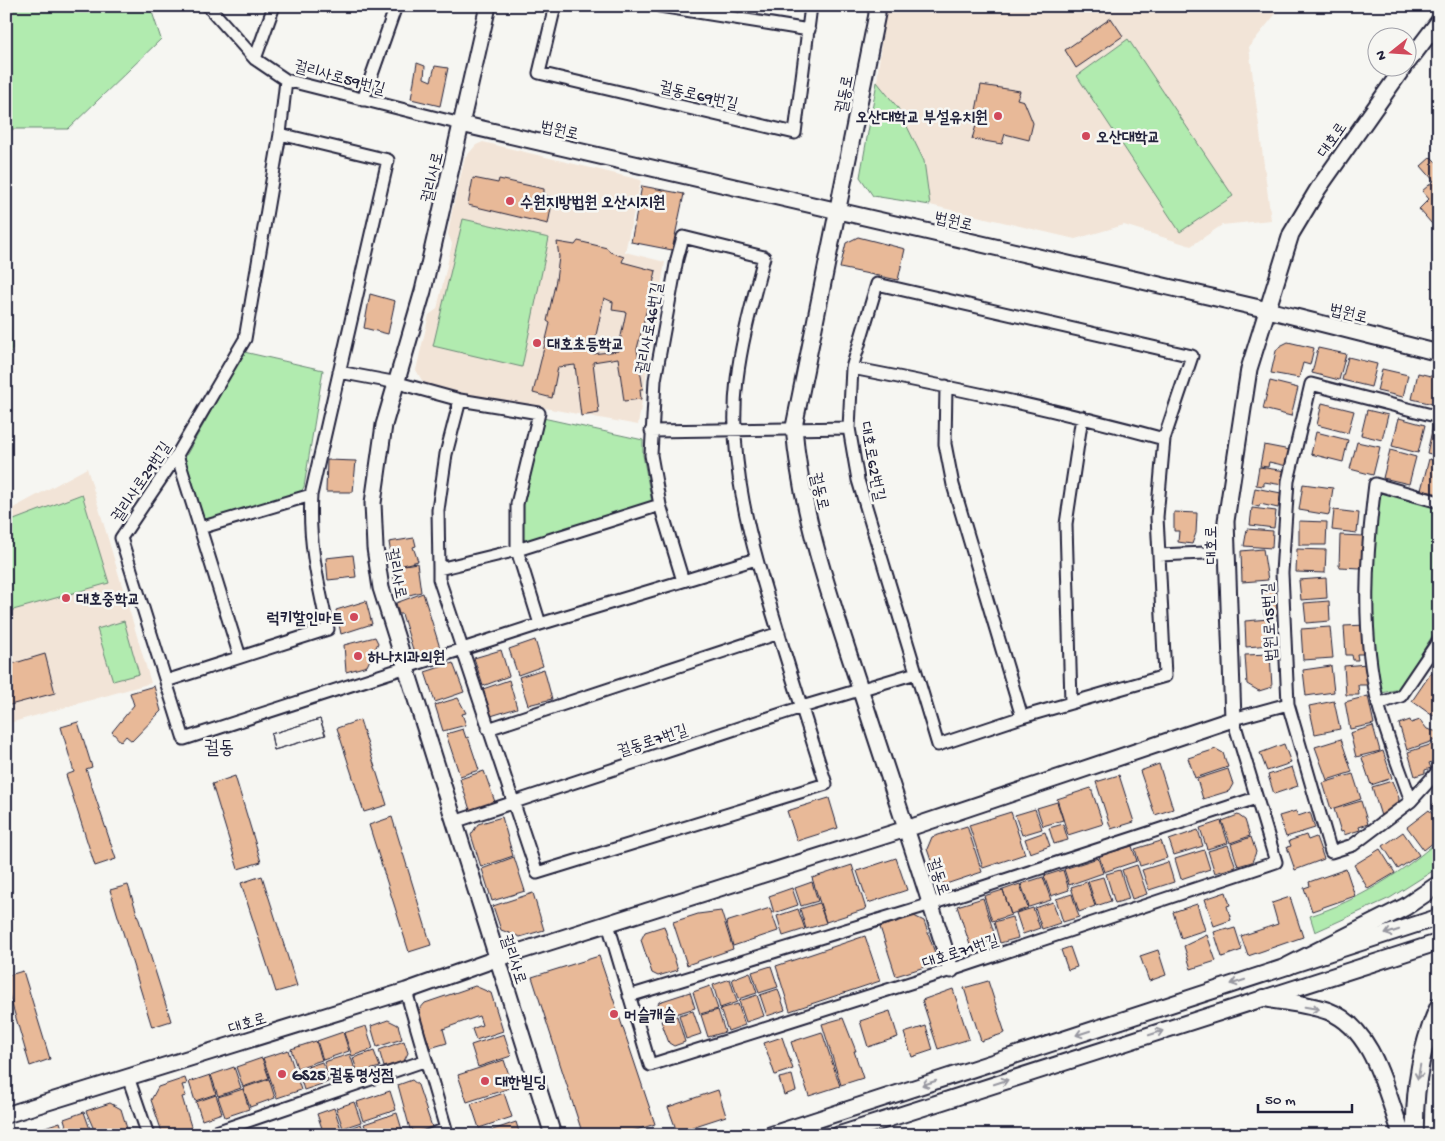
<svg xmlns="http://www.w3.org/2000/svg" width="1445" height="1141" font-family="'Gochi Hand','Poor Story',sans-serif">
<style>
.built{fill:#f2e4d7}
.green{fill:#b1ebaf;stroke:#6a8675}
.building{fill:#e8b998;stroke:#22223b;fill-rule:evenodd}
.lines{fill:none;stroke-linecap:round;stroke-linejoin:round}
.minor-casing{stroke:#22223b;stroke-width:15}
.tertiary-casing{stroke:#22223b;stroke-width:19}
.secondary-casing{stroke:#22223b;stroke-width:20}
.minor{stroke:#f6f6f2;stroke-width:11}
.tertiary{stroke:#f6f6f2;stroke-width:15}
.secondary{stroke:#f6f6f2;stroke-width:16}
.oneway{stroke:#9797a0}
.poi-dot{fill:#d1495b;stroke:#f6f6f2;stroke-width:2}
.labels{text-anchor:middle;stroke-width:5;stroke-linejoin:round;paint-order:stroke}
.street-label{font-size:16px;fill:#22223b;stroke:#f6f6f2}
.poi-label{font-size:16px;font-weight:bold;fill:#22223b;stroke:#f6f6f2;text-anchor:start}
.quarter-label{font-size:19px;fill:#22223b;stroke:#f6f6f2}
</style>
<rect width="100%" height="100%" fill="#f6f6f2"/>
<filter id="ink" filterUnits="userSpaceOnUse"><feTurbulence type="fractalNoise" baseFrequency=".02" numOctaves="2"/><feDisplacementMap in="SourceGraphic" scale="10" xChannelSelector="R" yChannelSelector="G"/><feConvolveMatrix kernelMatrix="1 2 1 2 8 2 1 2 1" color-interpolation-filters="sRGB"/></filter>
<g filter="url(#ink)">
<path class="built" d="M885,6H1282L1249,47L1271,220L1222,225L1191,246L1124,225L1075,239L930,205L924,161L900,112L877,82Z
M483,142L641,180L625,252L665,262L638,425L468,394L424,384L416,370L429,315L437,309L452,244L448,234L452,211L465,158L476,145Z
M87,468L151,683L6,724V512Z"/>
<path class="green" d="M6,6H150L161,39L68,129H6Z
M1128,39L1233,196L1180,232L1077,76Z
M877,82L898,108L924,161L930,205L873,196L860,177Z
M6,219L12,350L6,356Z
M463,219L549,238L522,367L433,346Z
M244,352L323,370L304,487L301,492L204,521L201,519L183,461Z
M543,418L643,440V455L652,503L524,543L520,541L521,503Z
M1382,490L1439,507V625L1399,689L1382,693L1379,691L1371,615V546L1377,493Z
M82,494L109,583L6,612V523Z
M124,621L139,674L113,681L97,629Z
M1439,840V867L1390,898L1315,932L1310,916C1359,900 1400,874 1439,840Z"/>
<path class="building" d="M1111,18L1123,36L1076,68L1065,50Z
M417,63L425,66L424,78L431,81L435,66L448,68L440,106L411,99Z
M981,85L1020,91L1017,99L1024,101L1033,123L1029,140L1005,134L1002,144L972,139L977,122L974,121Z
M1431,157L1439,165V218L1432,224L1419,209L1429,199L1422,191L1434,181L1421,166Z
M473,178L498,183L499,179L544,189V195L553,198L548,224L468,205Z
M642,186L684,194L672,250L631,242Z
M858,237L905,249L898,280L840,268L846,243Z
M578,241L607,248L610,252L624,257L622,262L656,271L637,349L643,389H640L641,399L624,401L618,358L593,362L599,413L581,416L575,365L558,367L552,398L533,393L550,323L547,321L556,280L559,257L557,242L575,245ZM604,298L613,302L612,310L626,312L618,351L592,354Z
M370,294L395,301L388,334L364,328Z
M1288,342L1314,348L1310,365L1303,363L1299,378L1271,373L1276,351L1280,346Z
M1318,348L1346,354L1339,380L1312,373Z
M1348,357L1377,364L1371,387L1342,380Z
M1382,369L1408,375L1403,397L1377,391Z
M1418,373L1439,378L1437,405L1412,399Z
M1270,381L1298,388L1291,416L1263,409Z
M1322,403L1354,411L1348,433L1317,425Z
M1367,410L1388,415L1382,440L1361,435Z
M1399,418L1425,425L1418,453L1392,446Z
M1433,426L1439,427V456L1427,453Z
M1316,432L1348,440L1343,462L1311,454Z
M1357,442L1380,447L1373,475L1350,469Z
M1264,445L1290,450L1287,466L1269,462L1268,467L1260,466Z
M1390,450L1416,457L1409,484L1383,478Z
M1429,459L1439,462V494L1421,490Z
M327,460L356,461L353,492H326Z
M1259,467L1286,471L1283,485L1264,482V486L1256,485Z
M1303,484L1333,488L1329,515L1299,510Z
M1255,488L1281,493L1278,508L1260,504L1259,507L1252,505Z
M1252,508L1276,511L1274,528L1250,525Z
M1334,510L1359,513L1357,533L1332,530Z
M1174,512L1197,513L1196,533L1192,544L1178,542L1179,531H1174Z
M1299,521L1327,522L1326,545H1299Z
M1247,529L1273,531L1272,548L1244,546Z
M1340,535L1363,536L1361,568L1339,567Z
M414,538L416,546L413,547L418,561L396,567L395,561H392L389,542Z
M1263,549L1268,580L1242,582L1241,551Z
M1297,549L1326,550L1325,573L1296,572Z
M353,555L356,577L328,580L326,558Z
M417,563L421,592L397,598L392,567Z
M1326,578L1327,598L1301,600L1299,580Z
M1280,587L1281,615H1264L1263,588Z
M423,593L440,648L415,656L402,614H399L396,603Z
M366,601L372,624L341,634L336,610Z
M1329,601L1330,621L1306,623L1304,603Z
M1269,619L1270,645L1246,647L1245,621Z
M1366,625L1368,654H1357L1358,660H1353L1352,655H1346L1344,626Z
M1330,627L1333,658L1303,660L1301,629Z
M375,637L378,643L367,666L346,672L344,645Z
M535,640L543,666L518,675L509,649Z
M501,650L509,676L483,686L474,658Z
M45,654L55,693L6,706V659L12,664Z
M1270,654L1272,687L1259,691L1247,684L1245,655Z
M1439,658V672L1433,668Z
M453,663L464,692L435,702L425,672Z
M1367,664L1369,685H1358L1359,695H1346L1344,666Z
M1331,666L1334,692L1306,696L1303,670Z
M544,669L552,699L528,705L519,677Z
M1431,673L1439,678V707L1433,716L1412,701Z
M509,680L517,708L491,716L483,689Z
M154,686L161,711L132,741L126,736L121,742L112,732L134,705L130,693Z
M1368,696L1374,724L1350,729L1345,702Z
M458,698L466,713L462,714L466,725L443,731L435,705Z
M1334,701L1340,729L1315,734L1309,706Z
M320,719L325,735L274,750L271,734Z
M320,719L326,735L274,750L271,734Z
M360,720L387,805L364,812L337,728Z
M1410,720L1411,723L1420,720L1427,729L1438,732L1439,739L1407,750L1399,724Z
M78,722L92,767L86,769L116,859L95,866L66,775L74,772L61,727Z
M1373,726L1380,751L1356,757L1350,733Z
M463,729L466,738L468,737L479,770L460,776L446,734Z
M1341,739L1352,772L1327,780L1315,747Z
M1439,742V754L1436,755L1438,760L1429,763L1431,768L1425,770V773L1415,776L1408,752Z
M1284,744L1291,763L1267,771L1260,753Z
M1216,749L1223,753L1228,767L1195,778L1188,758Z
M1383,751L1392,778L1371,785L1362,758Z
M1159,764L1173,809L1155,815L1140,771Z
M1292,767L1298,786L1274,794L1268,775Z
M1228,769L1233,784L1229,791L1203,799L1197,779Z
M484,771L495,802L470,810L460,779Z
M1353,774L1361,799L1331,809L1323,783Z
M1119,775L1134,822L1111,829L1096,782Z
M235,776L261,862L238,869L212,784Z
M1392,781L1399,798L1398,807L1390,813L1381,816L1372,787Z
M1091,788L1103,824L1068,835L1057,799Z
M829,798L838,828L797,841L787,811Z
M1439,798V812L1432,805Z
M1361,801L1368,824L1359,827L1360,830L1344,835V831L1341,832L1334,809Z
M1057,802L1063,820L1043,826L1037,808Z
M1035,809L1042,829L1022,835L1015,815Z
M1429,810L1439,822V838L1424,850L1407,827Z
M1296,811L1298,816L1310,812L1315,828L1286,837L1279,816Z
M1011,812L1025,854L983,868L969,825Z
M1238,815L1245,820L1250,836L1230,843L1222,821Z
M392,817L431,945L409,952L369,825Z
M502,817L513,856L481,867L471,835L478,824Z
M1221,821L1228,843L1207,849L1200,828Z
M1063,824L1068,840L1054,844L1049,828Z
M967,826L982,872L946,884L938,881L927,849L932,837Z
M1198,830L1203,846L1174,855L1169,840Z
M1045,832L1050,846L1030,853L1025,839Z
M1403,832L1419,855L1398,869L1383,846Z
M1306,835L1308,840L1316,837L1324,859L1295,870L1287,847L1291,846L1289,841Z
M1251,837L1256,852L1252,862L1238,866L1231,844Z
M1161,841L1167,858L1140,866L1135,849Z
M1228,845L1236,867L1215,873L1208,851Z
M1132,846L1137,861L1104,872L1099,856Z
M1380,849L1395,873L1368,889L1354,865Z
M1204,850L1210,869L1181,879L1175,859Z
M514,857L525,891L492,901L482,869Z
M896,858L907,890L868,903L857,871Z
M1098,858L1103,873L1069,885L1064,869Z
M1168,862L1174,882L1149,890L1142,870Z
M852,865L866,909L826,922L812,878Z
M1137,865L1147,894L1132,899L1122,870Z
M1346,869L1355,896L1312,911L1304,888L1310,886L1309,882Z
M1063,870L1069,890L1051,896L1044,876Z
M1120,870L1129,899L1115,903L1106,874Z
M262,876L297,986L276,992L241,883Z
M1043,877L1051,900L1029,907L1021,884Z
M1103,877L1111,901L1096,906L1088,881Z
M812,882L818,901L801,906L795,888Z
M1087,882L1095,906L1079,912L1071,887Z
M1020,884L1028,908L1011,914L1003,890Z
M128,885L171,1021L152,1027L110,890Z
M792,888L798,905L774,913L769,896Z
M1003,890L1011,915L992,921L984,896Z
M1226,892L1230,905L1227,906L1231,920L1214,926L1205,899Z
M533,893L544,930L520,937L501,930L493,906Z
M1072,894L1079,917L1063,922L1056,899Z
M1290,897L1303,937L1248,956L1241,936L1278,924L1272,903Z
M983,898L996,939L971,948L957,906Z
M1053,902L1060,923L1042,929L1035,908Z
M819,903L826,923L806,929L800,909Z
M1197,904L1205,930L1181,938L1173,912Z
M770,908L778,931L733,946L726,922Z
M1033,908L1040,928L1023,934L1016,913Z
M798,909L805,929L783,936L777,916Z
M721,911L733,949L687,965L673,922L698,914Z
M914,916L924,921L936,956L931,965L896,976L880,927Z
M1012,917L1018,938L1000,943L994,922Z
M664,926L678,970L658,976L652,973L641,940L645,932Z
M6,927L12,947L6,949Z
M1227,928L1228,930L1235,928L1242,950L1222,957L1214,932Z
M1207,935L1216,961L1191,969L1184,946Z
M865,936L880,981L790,1011L776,966Z
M1070,947L1077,967L1068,970L1061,950Z
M1158,950L1166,975L1149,981L1140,956Z
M599,956L655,1124L621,1135H583L532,977Z
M771,966L778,987L759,993L752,972Z
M23,971L50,1059L30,1066L6,984V976Z
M750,972L757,993L738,999L732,979Z
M730,979L737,1002L720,1008L713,985Z
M988,981L1005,1033L981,1041L964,988Z
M475,986L491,993L503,1031L476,1040L472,1029L482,1025L479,1016L443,1029L447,1043L430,1048L418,1011L425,1003Z
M710,986L718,1009L700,1014L693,992Z
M778,989L785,1010L767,1016L760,995Z
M953,989L969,1039L938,1049L922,1000Z
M690,992L695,1008L660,1019L656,1009L659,1002Z
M757,995L764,1016L746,1022L739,1001Z
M738,1004L745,1025L728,1031L720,1009Z
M718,1010L725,1032L708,1037L701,1015Z
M693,1011L701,1034L686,1039L679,1015Z
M890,1011L898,1037L868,1047L860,1021Z
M677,1016L685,1042L674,1046L669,1043L661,1021Z
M843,1018L856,1051H854L863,1078L841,1085L822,1024Z
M388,1020L398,1025L402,1039L377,1047L371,1026Z
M366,1026L373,1049L352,1056L344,1033Z
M926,1026L933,1050L912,1057L904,1033Z
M343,1032L349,1051L323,1060L317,1041Z
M822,1032L840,1086L809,1096L791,1042Z
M504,1034L511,1056L478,1067L471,1045Z
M782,1037L793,1069L775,1075L764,1043Z
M316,1041L322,1060L297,1068L291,1049Z
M404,1041L408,1053L404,1061L384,1067L379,1050Z
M288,1050L301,1090L277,1098L263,1058Z
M374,1051L380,1067L358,1073L353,1058Z
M350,1054L356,1073L330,1082L324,1062Z
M262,1058L269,1078L243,1087L236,1067Z
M504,1060L513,1087L467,1102L458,1075Z
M322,1062L328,1082L304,1090L298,1070Z
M234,1067L241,1088L218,1096L211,1075Z
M210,1075L216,1094L195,1101L189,1082Z
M792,1075L796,1091L784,1095L779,1078Z
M185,1078L187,1084L182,1085L186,1096L182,1097L193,1133L163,1135L151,1100L158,1087Z
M269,1079L275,1098L250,1107L243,1088Z
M412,1080L418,1085L432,1127L414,1133L412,1128L410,1129L398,1085Z
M243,1089L249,1109L225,1117L218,1097Z
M718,1090L726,1116L677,1132L668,1107Z
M390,1091L396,1110L363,1121L357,1102Z
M504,1093L512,1117L479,1128L471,1104Z
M216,1095L222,1113L202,1120L196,1102Z
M354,1102L361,1122L343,1128L336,1108Z
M110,1103L121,1109L129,1135H101L99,1131L95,1132L86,1111Z
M334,1108L341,1129L324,1134L317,1114Z
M84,1112L91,1132L69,1135L64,1119Z
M397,1113L403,1133L397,1135H368L364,1124Z
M60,1122L64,1135H38L36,1130Z
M516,1122L520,1135H478Z
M361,1124L365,1135H345L344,1130Z
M342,1131L343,1135H329Z"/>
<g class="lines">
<defs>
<path id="minor" d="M208,6L255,59L286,80L461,124
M555,6L539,73L795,133L811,6
M660,6L809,30
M255,59L274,6
M286,80L280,134L245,339L177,455L121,538L184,739L540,624L756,559
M363,100L396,6
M280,134L388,160L311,495
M852,368C957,388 1061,411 1164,439
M339,372L398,383L460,400L446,454L438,510L439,569L517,550L660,505L651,455L655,380L677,259L683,237L764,257C754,297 742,337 737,379C727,463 751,542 775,621C791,675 809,730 826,784L537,873L439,579V569
M946,386L945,444L953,485L1022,717
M460,400L539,413L517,504V550L540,624
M1439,417L1311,384L1288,481L1282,573L1288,704L1331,852L1353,845L1411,801L1439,770
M651,431L849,428
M660,505L683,581
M200,528L240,657
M1159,555L1165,676L1022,717L938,745L858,480L849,428L852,368L877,284L1192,356L1164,439L1157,517L1159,555L1227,552
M166,681L328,629C318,583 308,542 311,495L200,528L177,455
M1071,702L1066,524L1082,417
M1378,704L1401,696L1439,640
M488,729L779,633
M1411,801C1400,769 1386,736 1378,703C1361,632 1366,556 1375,484L1439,502
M454,822L802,707L916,673
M608,924L650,1065L951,970L1276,862L1233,719L1288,704
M406,991L446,1129L430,1135
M629,996L931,904L1256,798
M128,1077L148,1135
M207,1135L424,1061"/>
<path id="tertiary" d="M488,6L423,291L384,425L373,503L375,548L381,588L553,1135
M876,6L877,14L794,427C801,515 830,596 857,679C888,776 922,873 951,970
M1408,62L1439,21
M461,124L1268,310L1439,353
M6,1115L406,991L496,959L906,829L1233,719L1226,521L1249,369L1291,234L1318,189L1403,68
M770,1135L1439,917
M838,1135L1439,942"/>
<path id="secondary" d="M1288,966L1405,907L1439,884
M1264,998C1284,1002 1308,1004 1328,1011C1374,1028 1386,1093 1402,1135
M1415,1135C1414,1091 1421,1045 1439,1006"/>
</defs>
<use href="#minor" class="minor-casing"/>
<use href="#tertiary" class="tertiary-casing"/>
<use href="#secondary" class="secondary-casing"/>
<use href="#minor" class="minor"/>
<use href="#tertiary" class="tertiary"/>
<use href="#secondary" class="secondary"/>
</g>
<defs><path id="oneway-shaft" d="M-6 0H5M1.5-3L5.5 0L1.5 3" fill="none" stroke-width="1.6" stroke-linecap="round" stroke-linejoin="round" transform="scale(1.25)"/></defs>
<g class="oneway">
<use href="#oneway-shaft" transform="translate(1392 932) rotate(162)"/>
<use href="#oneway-shaft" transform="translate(1238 982) rotate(162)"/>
<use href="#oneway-shaft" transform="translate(1312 1008) rotate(10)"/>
<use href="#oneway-shaft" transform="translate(1083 1033) rotate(162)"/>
<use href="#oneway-shaft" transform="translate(1156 1033) rotate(-18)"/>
<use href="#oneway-shaft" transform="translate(1419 1072) rotate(100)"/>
<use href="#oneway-shaft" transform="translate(1001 1082) rotate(-18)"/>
<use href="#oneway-shaft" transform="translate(929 1083) rotate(162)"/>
</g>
</g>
<g class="poi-dot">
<circle cx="998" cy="116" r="5"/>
<circle cx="1086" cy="136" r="5"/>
<circle cx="510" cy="201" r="5"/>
<circle cx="537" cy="343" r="5"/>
<circle cx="66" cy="598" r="5"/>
<circle cx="354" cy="617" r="5"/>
<circle cx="358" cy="656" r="5"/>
<circle cx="614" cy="1014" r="5"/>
<circle cx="282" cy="1074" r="5"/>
<circle cx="485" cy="1081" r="5"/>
</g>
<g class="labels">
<g class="street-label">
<text transform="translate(340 76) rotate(15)" y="6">궐리사로59번길</text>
<text transform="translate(699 94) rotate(13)" y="6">궐동로69번길</text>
<text transform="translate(843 94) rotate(-79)" y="6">궐동로</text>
<text transform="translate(560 129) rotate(13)" y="6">법원로</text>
<text transform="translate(1331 139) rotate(-55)" y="6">대호로</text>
<text transform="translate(431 177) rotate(-77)" y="6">궐리사로</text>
<text transform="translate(954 220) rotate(13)" y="6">법원로</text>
<text transform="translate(1349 312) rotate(14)" y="6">법원로</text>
<text transform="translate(648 328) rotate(-80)" y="6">궐리사로46번길</text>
<text transform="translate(874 461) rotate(79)" y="6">대호로62번길</text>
<text transform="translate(140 481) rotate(-56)" y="6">궐리사로29번길</text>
<text transform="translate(821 491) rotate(77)" y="6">궐동로</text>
<text transform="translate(1210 545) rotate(-91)" y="6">대호로</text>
<text transform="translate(398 573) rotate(79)" y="6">궐리사로</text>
<text transform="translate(1268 622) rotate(-93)" y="6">법원로15번길</text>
<text transform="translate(652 739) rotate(-18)" y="6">궐동로7번길</text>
<text transform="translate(940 876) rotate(72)" y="6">궐동로</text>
<text transform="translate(960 950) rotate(-18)" y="6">대호로71번길</text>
<text transform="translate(515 959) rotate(72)" y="6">궐리사로</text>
<text transform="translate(247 1022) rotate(-17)" y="6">대호로</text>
</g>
<g class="poi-label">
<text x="988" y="122" text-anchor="end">오산대학교 부설유치원</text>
<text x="1096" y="142">오산대학교</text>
<text x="520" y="207">수원지방법원 오산시지원</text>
<text x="547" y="349">대호초등학교</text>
<text x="76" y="604">대호중학교</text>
<text x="344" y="623" text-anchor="end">럭키할인마트</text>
<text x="368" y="662">하나치과의원</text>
<text x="624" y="1020">머슬캐슬</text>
<text x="292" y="1080">GS25 궐동명성점</text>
<text x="495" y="1087">대한빌딩</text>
</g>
<g class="quarter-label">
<text x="219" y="753">궐동</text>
</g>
</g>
<rect width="1445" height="1141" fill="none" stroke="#f6f6f2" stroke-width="25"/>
<rect x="12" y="12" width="1420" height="1116" fill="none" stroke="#22223b" stroke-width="2" filter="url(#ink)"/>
<g transform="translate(1392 52) rotate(253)"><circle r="24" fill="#f6f6f2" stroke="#a1a1a9"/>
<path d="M0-4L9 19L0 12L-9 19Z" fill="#d1495b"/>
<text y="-8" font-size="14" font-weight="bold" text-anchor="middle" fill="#22223b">N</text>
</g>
<path d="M1258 1104v8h94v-8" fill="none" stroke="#22223b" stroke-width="2.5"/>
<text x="1265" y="1104" font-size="15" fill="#22223b" stroke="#f6f6f2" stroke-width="4" paint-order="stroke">50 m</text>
</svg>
